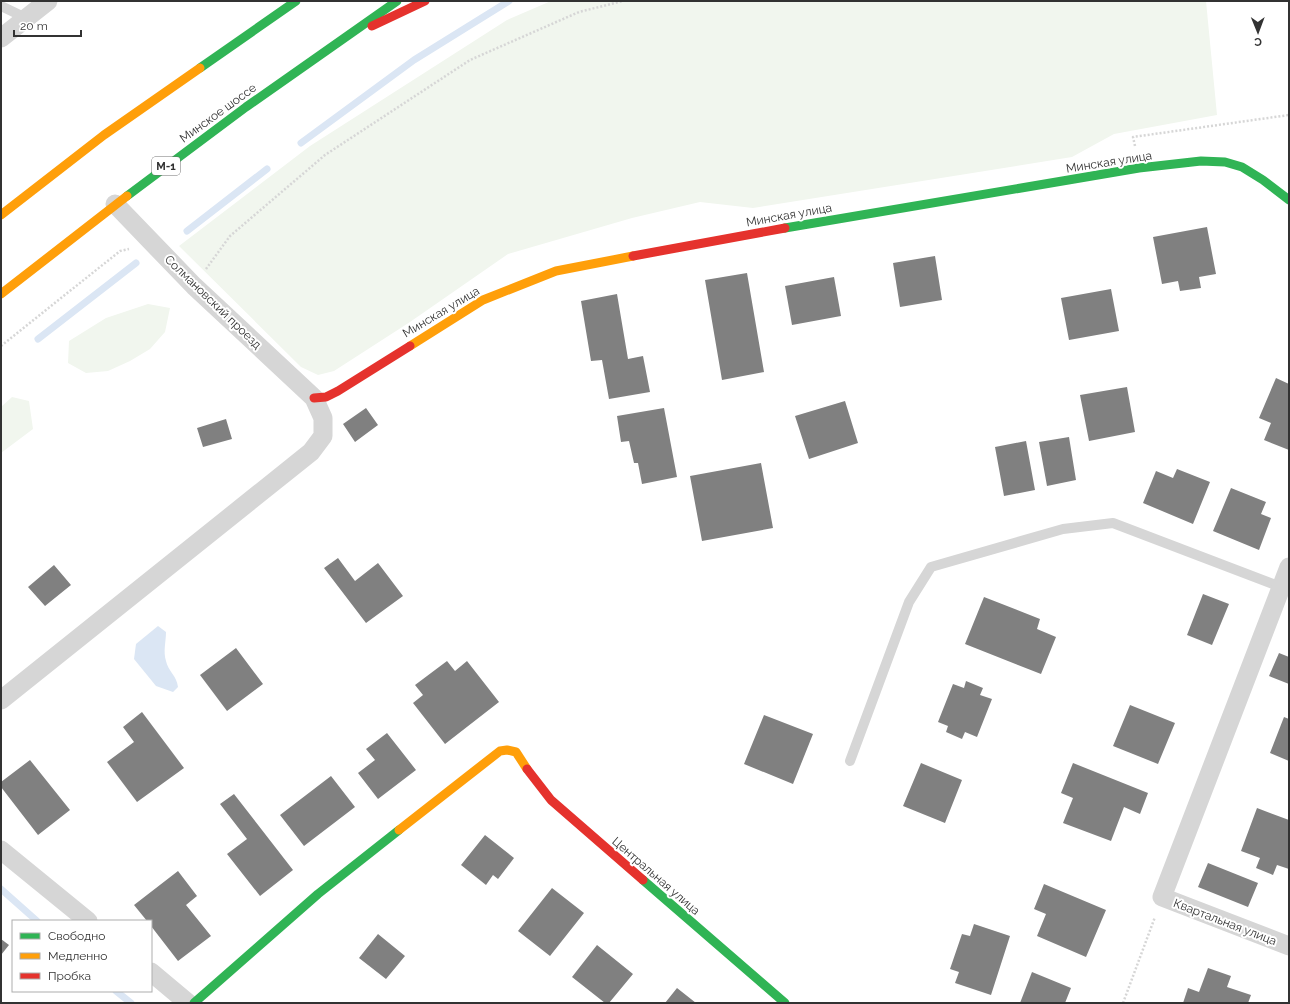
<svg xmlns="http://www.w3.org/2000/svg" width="1290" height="1004" font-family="Raleway,sans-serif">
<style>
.green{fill:#f1f6ee}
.water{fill:#dbe6f4}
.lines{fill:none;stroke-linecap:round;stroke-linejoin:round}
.stream{stroke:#dbe6f4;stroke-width:7}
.building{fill:#808080}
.path{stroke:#d6d6d6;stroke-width:2.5;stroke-dasharray:2 2;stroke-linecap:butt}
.lane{stroke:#d6d6d6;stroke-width:10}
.street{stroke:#d6d6d6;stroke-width:19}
.fast{stroke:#30b455;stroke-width:9}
.slow{stroke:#ff9f0a;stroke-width:9}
.jam{stroke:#e5322d;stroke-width:9}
.labels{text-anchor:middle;stroke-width:4;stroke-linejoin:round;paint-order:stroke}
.shield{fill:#fff;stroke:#707070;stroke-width:1}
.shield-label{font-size:11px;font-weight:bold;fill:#323232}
.street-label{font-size:12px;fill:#323232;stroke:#fff}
</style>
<rect width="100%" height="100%" fill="#fff"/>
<path class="green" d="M551,1H1206L1217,115L1114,134L1072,157L753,208L700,202L632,218L508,254L410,322L334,371L318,375L301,367L179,246L310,146L507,20Z
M148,304L170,308L165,332L150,349L130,361L108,371L86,373L68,363L69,341L106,318Z
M12,397L29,401L33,429L1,453V407Z"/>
<path class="water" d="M158,626L166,632C166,642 163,651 166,661C168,671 177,676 178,687L173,692L156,686L134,659L136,644Z"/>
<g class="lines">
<path class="stream" d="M301,143L414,60L509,1
M187,231L267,169
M38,339L136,263
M1,889L37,921
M116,991L131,1003"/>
</g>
<path class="building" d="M1207,227L1216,274L1199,277L1201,288L1180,291L1178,281L1162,284L1153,237Z
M935,256L942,300L900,307L893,263Z
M747,273L764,372L722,380L705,280Z
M834,277L841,316L792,325L785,286Z
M1111,289L1119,331L1069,340L1061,298Z
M617,294L628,359L643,356L650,392L609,399L602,360L591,361L581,301Z
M1276,378L1289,384V450L1264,440L1271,423L1259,418Z
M1127,387L1135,432L1089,441L1080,395Z
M845,401L858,443L809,459L795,416Z
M366,408L378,425L355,442L343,424Z
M664,408L677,477L642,484L638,463H634L629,441L621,442L617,416Z
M226,419L232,439L203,447L197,428Z
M1069,437L1076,480L1047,486L1039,442Z
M1026,441L1035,490L1004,496L995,447Z
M761,463L773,528L702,541L690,476Z
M1177,469L1210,482L1193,524L1143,503L1156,471L1173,478Z
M1231,488L1266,502L1261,514L1271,518L1259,550L1213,531Z
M338,558L355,581L378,563L403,596L366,623L324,568Z
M54,565L71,585L45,606L28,587Z
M1203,594L1229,604L1212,645L1187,635Z
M984,597L1040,619L1037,629L1056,637L1041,674L965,644Z
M236,648L263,684L227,711L200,675Z
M1279,653L1289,657V684L1269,676Z
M447,661L455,671L467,661L499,702L445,744L413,703L423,695L415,685Z
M966,681L983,688L980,695L992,699L977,737L965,732L962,739L946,732L948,726L938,722L953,684L964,688Z
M1130,705L1175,723L1158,764L1113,746Z
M142,712L184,768L137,802L107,762L134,742L123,727Z
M764,715L813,734L793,784L744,764Z
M1284,717L1289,719V761L1270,753Z
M387,733L416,770L378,799L358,773L375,760L366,749Z
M30,760L70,810L38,835L1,787V782Z
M921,763L962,780L945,823L903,806Z
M1073,763L1148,793L1140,814L1124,807L1111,841L1063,823L1073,798L1061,793Z
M331,776L355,807L304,846L280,815Z
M234,794L293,870L260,896L227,854L247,839L220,804Z
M1257,808L1289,820V869L1277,865L1273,875L1256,868L1260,858L1241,851Z
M485,835L514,858L498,879L493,875L486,885L461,865Z
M1208,863L1258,883L1248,907L1198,887Z
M178,871L197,896L186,905L211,936L178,961L151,926V921H147L134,905Z
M1044,884L1106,910L1086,957L1037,936L1046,914L1034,909Z
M552,888L584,913L550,956L518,931Z
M974,924L1010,936L991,995L955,983L959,972L950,969L962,934L970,936Z
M378,934L405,956L386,979L359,958Z
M1,939L9,945L1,955Z
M597,945L633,974L609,1003H605L572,977Z
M1208,968L1231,976L1227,987L1251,995L1248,1003H1183L1188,988L1199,992Z
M1032,972L1071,988L1065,1003H1020Z
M677,988L696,1003H665Z"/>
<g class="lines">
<path class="path" d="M1135,146L1133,137L1289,115
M206,269L230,236L325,155L470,60L579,12L623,1
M1,346L120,251L129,249
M1123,1003L1155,917"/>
<path class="lane" d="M1,6L26,18
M850,761L909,602L931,567L1063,529L1113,523L1281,587"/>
<path class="street" d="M1,38L48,1
M1289,567L1162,897L1289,946
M1,700L311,452L323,436V418L314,398L194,286L115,204
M1,850L88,921
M151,972L188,1003"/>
<path class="fast" d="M200,68L296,1
M127,196L246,107L397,1
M785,228L1139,168L1201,161L1225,162L1242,167L1263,180L1289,200
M643,880L785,1003
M194,1003L318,894L399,830"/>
<path class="slow" d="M1,215L104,135L200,68
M1,294L127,196
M410,346L483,300L556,271L633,256
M399,830L500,751L507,750L516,752L527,769"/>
<path class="jam" d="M372,26L425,1
M633,256L785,228
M314,398L326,397L338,391L410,346
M527,769L551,800L643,880"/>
</g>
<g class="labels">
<rect class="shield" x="152" y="157" width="28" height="18" rx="3"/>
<g class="shield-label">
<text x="166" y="170">М-1</text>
</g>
<g class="street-label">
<text transform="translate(218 113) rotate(-36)" y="4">Минское шоссе</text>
<text transform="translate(1109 162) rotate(-9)" y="4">Минская улица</text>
<text transform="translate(789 215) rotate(-10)" y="4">Минская улица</text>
<text transform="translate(213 302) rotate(44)" y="4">Солмановский проезд</text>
<text transform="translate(441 312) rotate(-31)" y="4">Минская улица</text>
<text transform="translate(656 876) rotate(41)" y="4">Центральная улица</text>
<text transform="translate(1225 922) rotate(21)" y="4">Квартальная улица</text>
</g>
</g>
<rect width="1290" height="1004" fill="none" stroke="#323232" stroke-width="4"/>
<rect x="12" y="920" width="140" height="72" fill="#ffffff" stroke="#adadad"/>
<rect x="20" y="933" width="20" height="6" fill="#30b455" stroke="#adadad"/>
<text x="48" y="940" font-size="12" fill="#323232">Свободно</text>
<rect x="20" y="953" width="20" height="6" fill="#ff9f0a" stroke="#adadad"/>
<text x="48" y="960" font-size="12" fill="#323232">Медленно</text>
<rect x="20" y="973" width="20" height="6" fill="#e5322d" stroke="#adadad"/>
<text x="48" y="980" font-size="12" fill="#323232">Пробка</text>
<g transform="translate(1258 32) rotate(179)" stroke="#ffffff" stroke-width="3" paint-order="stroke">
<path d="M0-3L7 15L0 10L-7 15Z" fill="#323232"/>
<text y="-6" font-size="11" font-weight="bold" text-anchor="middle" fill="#323232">С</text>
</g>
<path d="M14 30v6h67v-6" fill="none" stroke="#323232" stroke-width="2"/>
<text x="20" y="30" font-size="12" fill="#323232" stroke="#ffffff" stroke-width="3" paint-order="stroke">20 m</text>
</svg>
